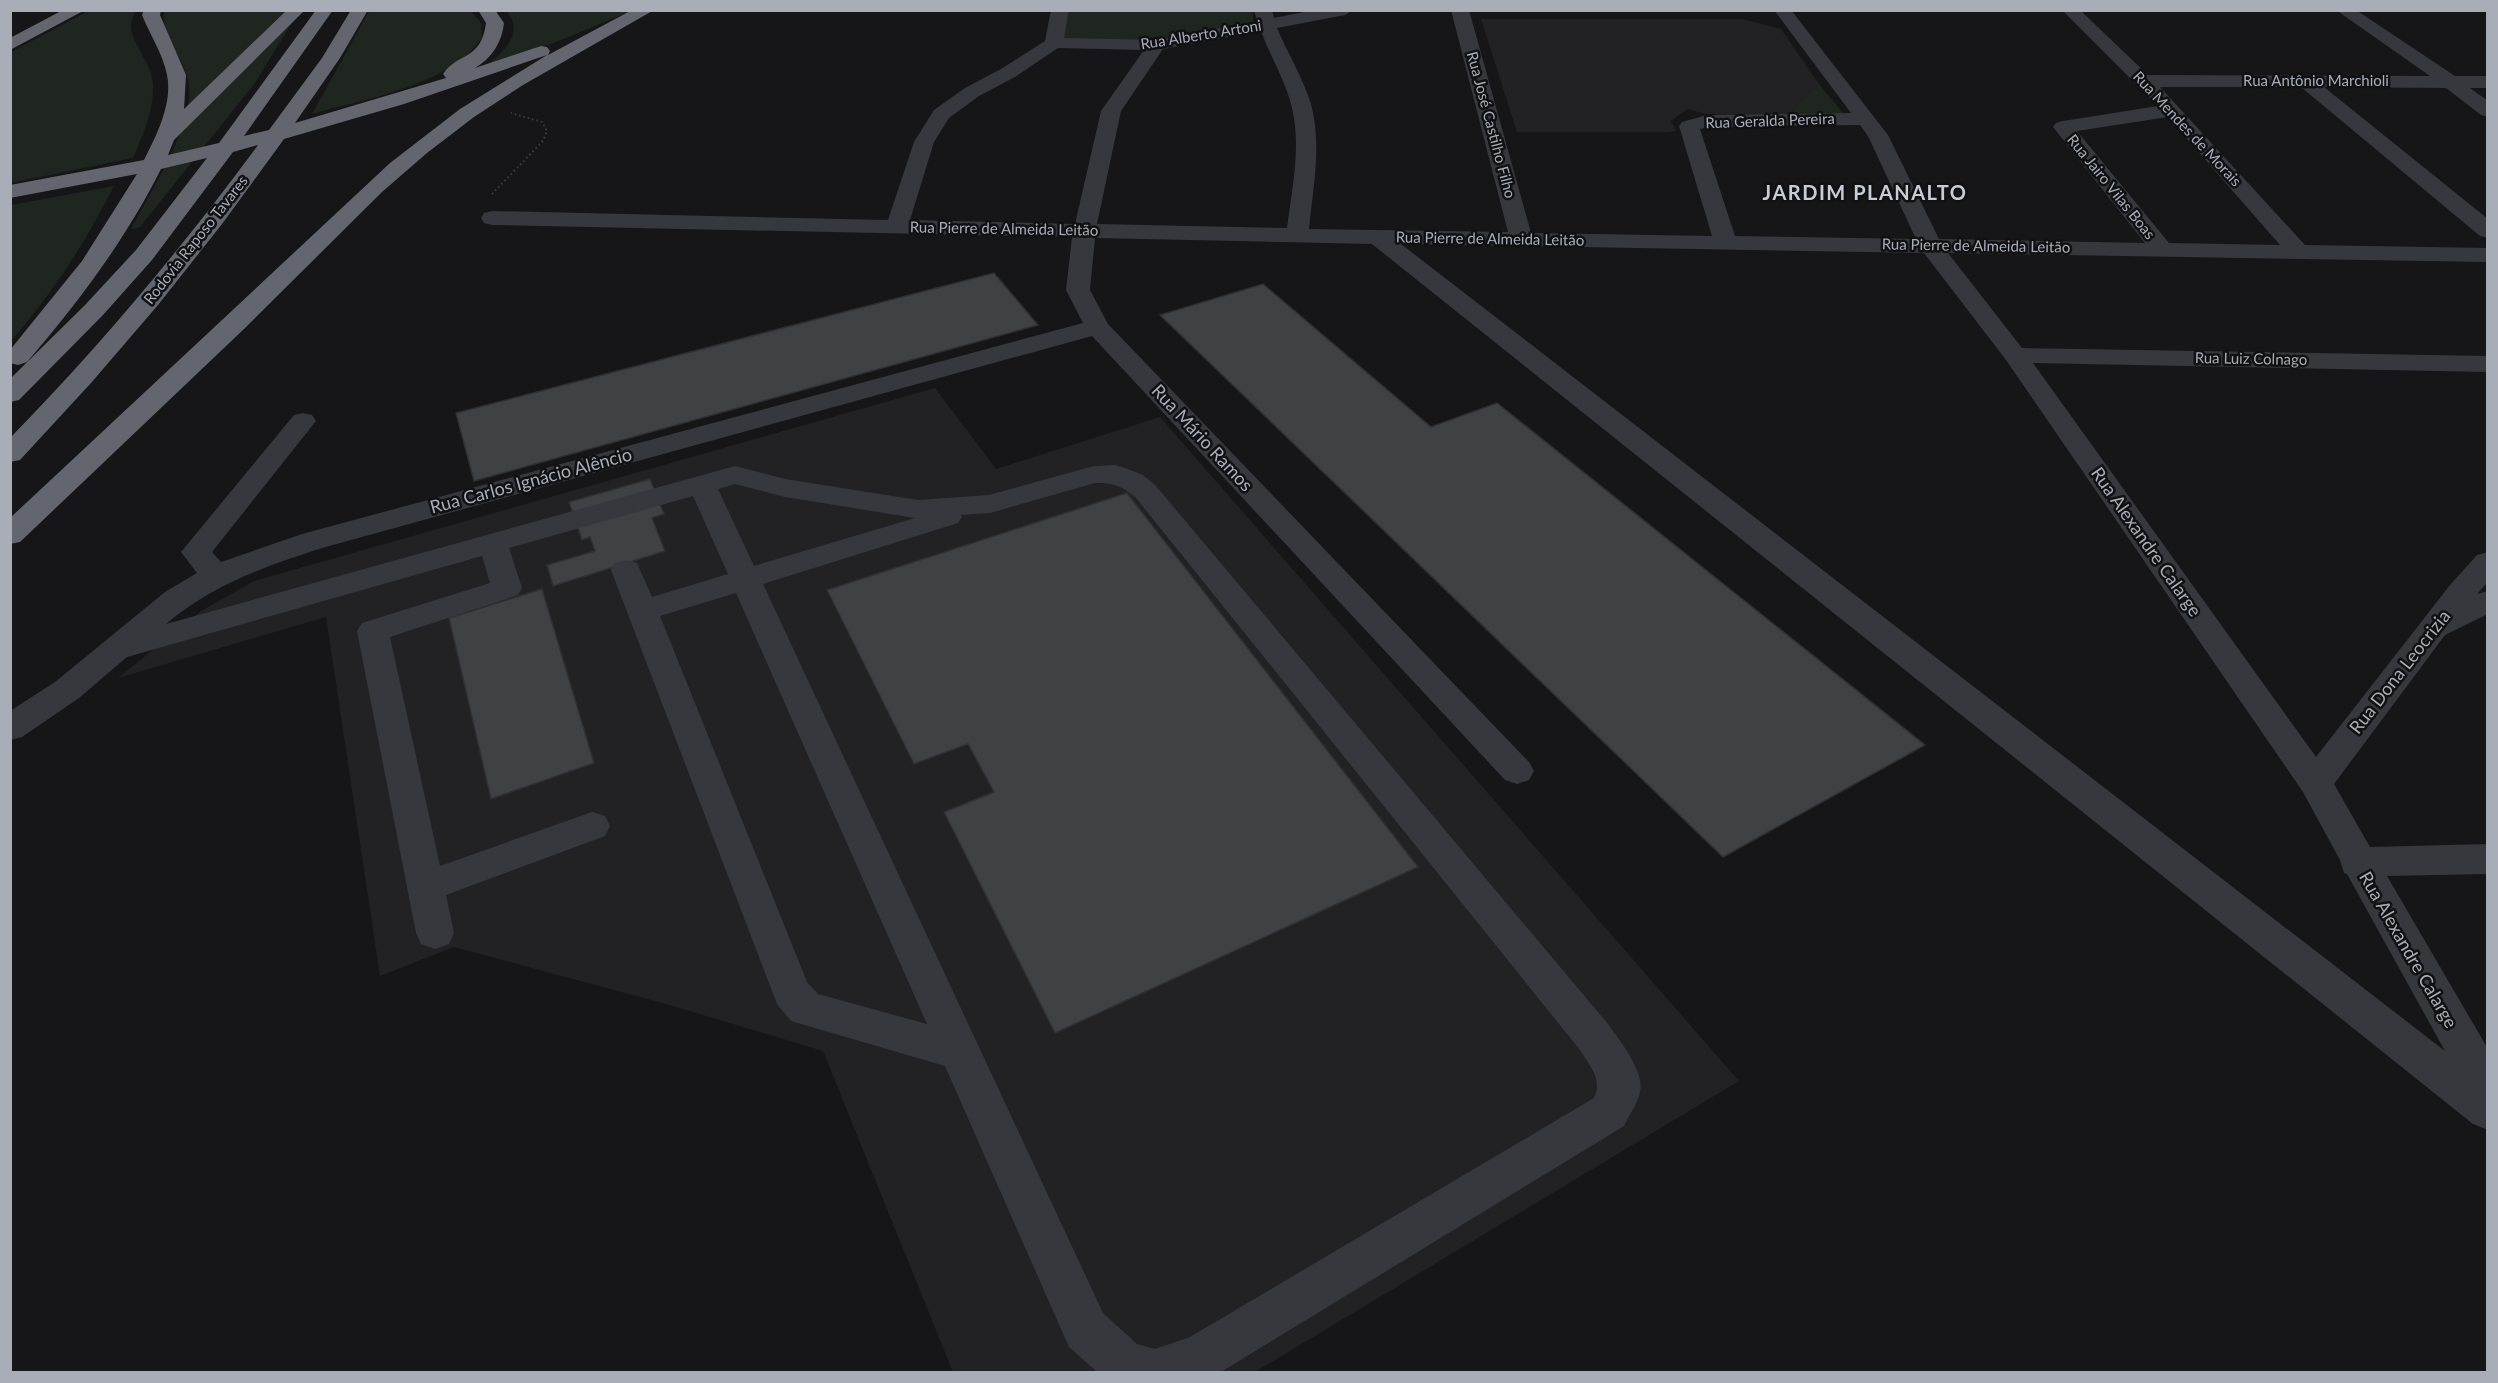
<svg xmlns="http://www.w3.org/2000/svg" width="2498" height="1383" font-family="Lato,sans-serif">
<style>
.built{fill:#222225}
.green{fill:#1e261f}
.building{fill:#404145;stroke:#303034;stroke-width:1.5}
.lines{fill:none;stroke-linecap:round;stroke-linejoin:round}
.path{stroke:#3d3f44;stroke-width:2;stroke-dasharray:1.5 3;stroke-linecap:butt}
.minor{fill:#37383d;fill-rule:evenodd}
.highway{fill:#63666e;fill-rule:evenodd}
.labels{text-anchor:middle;stroke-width:5;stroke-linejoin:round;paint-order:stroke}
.far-street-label{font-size:15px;fill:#a8adb8;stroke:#111113}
.street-label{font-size:18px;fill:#a8adb8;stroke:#111113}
.far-district-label{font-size:20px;font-weight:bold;letter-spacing:1.5px;fill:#c9ccd4;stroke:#111113}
</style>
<rect width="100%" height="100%" fill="#161618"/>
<path class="built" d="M1481,19H1743L1781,29L1819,84L1789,114H1706L1687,109L1671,121L1676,131L1669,132H1517Z
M935,388L996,469L1160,417L1739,1081L1255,1372H953L823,1051L666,1004L454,947L380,976L326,617L118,678L201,611L254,581Z"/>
<path class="green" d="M88,11H136C119,36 151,56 153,83C154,110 144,133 133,158L11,183V52Z
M164,11H299L255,83L140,227L131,229C150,193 195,123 189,84C185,60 160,33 164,11Z
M369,11H471L481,23L482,37C455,84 361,100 312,114Z
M506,11H631L564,39L486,66C503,52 526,32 506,11Z
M1067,11H1253V21L1250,26L1152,41L1066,39L1063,37Z
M1819,84L1843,113L1789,114Z
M114,186C86,242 52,294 11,341V205Z"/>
<path class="building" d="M994,273L1038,325L474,481L456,413Z
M1263,284L1431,427L1497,403L1925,745L1723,857L1160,315Z
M650,479L664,514L652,518L665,551L553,586L547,565L595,551L590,537L582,540L569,502Z
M1127,493L1418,867L1055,1033L944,812L994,792L968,744L914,764L827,590Z
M542,589L594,763L491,799L449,618Z"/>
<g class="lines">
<path class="path" d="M492,194L543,141L547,131L542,122L511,113"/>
<path class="minor" d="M1051,10H1069L1064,38L1157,40L1257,21L1254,10H1272L1274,18L1314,10H1353L1345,15L1277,28C1288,54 1303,78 1311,104C1322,145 1313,188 1309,229L1508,232L1451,10H1469L1531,233L1712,236L1679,126L1682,122L1707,115L1851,113L1774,10H1791L1888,135L1939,239L2145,243L2053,127L2056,123L2063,121L2158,106L2062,10H2080L2148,75L2430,76L2336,10H2356L2455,76H2488V88H2470L2488,101V117L2481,115L2446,88L2324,87L2488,219V238L2480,236L2301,87H2160L2305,245L2488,248V262L1948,253L2022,348L2488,356V372L2033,363L2316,757L2450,585L2477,555L2488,552V582L2477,594L2488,591V614L2445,635L2334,784L2370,847L2488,844V874L2387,876L2488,1049V1130L2473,1124L1372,244L1095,238L1090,290L1108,324L1529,762L1534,771L1529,780L1517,784L1505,780L1092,336L322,548C266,566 212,585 166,624L735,466L785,479L918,500L989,495L1094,466L1115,465L1125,468L1143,475L1156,486L1608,1024C1619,1040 1645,1071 1640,1092C1638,1103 1629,1115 1624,1126L1221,1372H1097L1069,1347L945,1066L791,1021L777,1004L611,570L615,563L626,560L637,563L652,597L728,574L693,496L509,548L522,588L518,595L390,637L440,866L592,812L605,816L610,826L605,836L446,895L454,933L449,944L435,949L421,944L416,933L357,631L362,623L490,583L482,556L127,657L79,698L22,737L10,740V711L55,682L165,592L197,573L181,552L294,415L303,413L312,415L316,421L212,552L221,562L302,534L1083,323L1066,290L1072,237L492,225L484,223L481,218L484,213L492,211L888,220L914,142L934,110L965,88L1001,69L1045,41ZM1261,31C1270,56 1284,78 1291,104C1302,145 1292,188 1287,228L1097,224L1121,111L1163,49ZM1058,48L1144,50L1101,111L1075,224L910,220L934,142L949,118L979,96L1015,77ZM2168,117L2280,245L2169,243L2077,131ZM1860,125L1868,136L1916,239L1735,236L1700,129L1708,127ZM1401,244L1924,253L2006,360L2303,792L2340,860L2344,873L2347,874L2445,1051ZM1095,483C1114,483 1122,486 1136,498L1580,1050C1590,1066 1603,1080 1594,1098L1190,1337L1155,1349L1137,1344L1103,1313L763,584L958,523L962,517L961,515L990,513ZM735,484L785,497L915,518L754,566L718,489ZM736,593L927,1024L818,994L807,982L660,616Z"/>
<path class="highway" d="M63,10H85L10,50V38Z
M144,10H161L160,15L186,75L184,109L287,10H305L174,140L168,155L219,143L316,10H333L244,136L269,130L322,58L351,10H368L340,58L295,123L446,78L443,74C458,52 481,61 486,23L478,10H495L504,23C502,42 492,58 475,68L541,46L547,47L550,51L548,55L632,10H654L523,85L474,117L427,153L382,192L244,329L20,542L10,544V518L390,163L460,109L547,55L404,104L284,139L222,224L158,305L91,383L20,460L10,462V438C100,346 182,248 258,145L233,152L152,260L103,315L19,400L10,402V379L85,305L136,250L207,158L161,169C126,239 78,303 27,362L18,365L10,363V350L82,261L137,174L10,198V185L144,160C156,137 173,103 167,75C163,54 150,35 142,15Z"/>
</g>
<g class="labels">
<g class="far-street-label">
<text transform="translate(1201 35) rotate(-9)" y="5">Rua Alberto Artoni</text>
<text x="2316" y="86">Rua Antônio Marchioli</text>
<text transform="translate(1770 121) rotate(-2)" y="5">Rua Geralda Pereira</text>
<text transform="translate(1491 125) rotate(75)" y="5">Rua José Castilho Filho</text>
<text transform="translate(2187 129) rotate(47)" y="5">Rua Mendes de Morais</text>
<text transform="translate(2111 187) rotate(51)" y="5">Rua Jairo Vilas Boas</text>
<text transform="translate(1004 229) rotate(1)" y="5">Rua Pierre de Almeida Leitão</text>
<text transform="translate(1490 239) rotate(1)" y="5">Rua Pierre de Almeida Leitão</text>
<text transform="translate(196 240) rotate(-52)" y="5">Rodovia Raposo Tavares</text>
<text transform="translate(1976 246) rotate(1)" y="5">Rua Pierre de Almeida Leitão</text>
<text transform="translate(2251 359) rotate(1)" y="5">Rua Luiz Colnago</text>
</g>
<g class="street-label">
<text transform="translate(1202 438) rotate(47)" y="6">Rua Mário Ramos</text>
<text transform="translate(531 481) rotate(-15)" y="6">Rua Carlos Ignácio Alêncio</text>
<text transform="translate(2146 542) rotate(55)" y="6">Rua Alexandre Calarge</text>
<text transform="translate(2400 672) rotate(-52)" y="6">Rua Dona Leocrizia</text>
<text transform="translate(2408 950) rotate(60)" y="6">Rua Alexandre Calarge</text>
</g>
<g class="far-district-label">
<text x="1865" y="200">JARDIM PLANALTO</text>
</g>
</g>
<rect width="2498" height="1383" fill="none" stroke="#a8adb8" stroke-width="24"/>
</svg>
